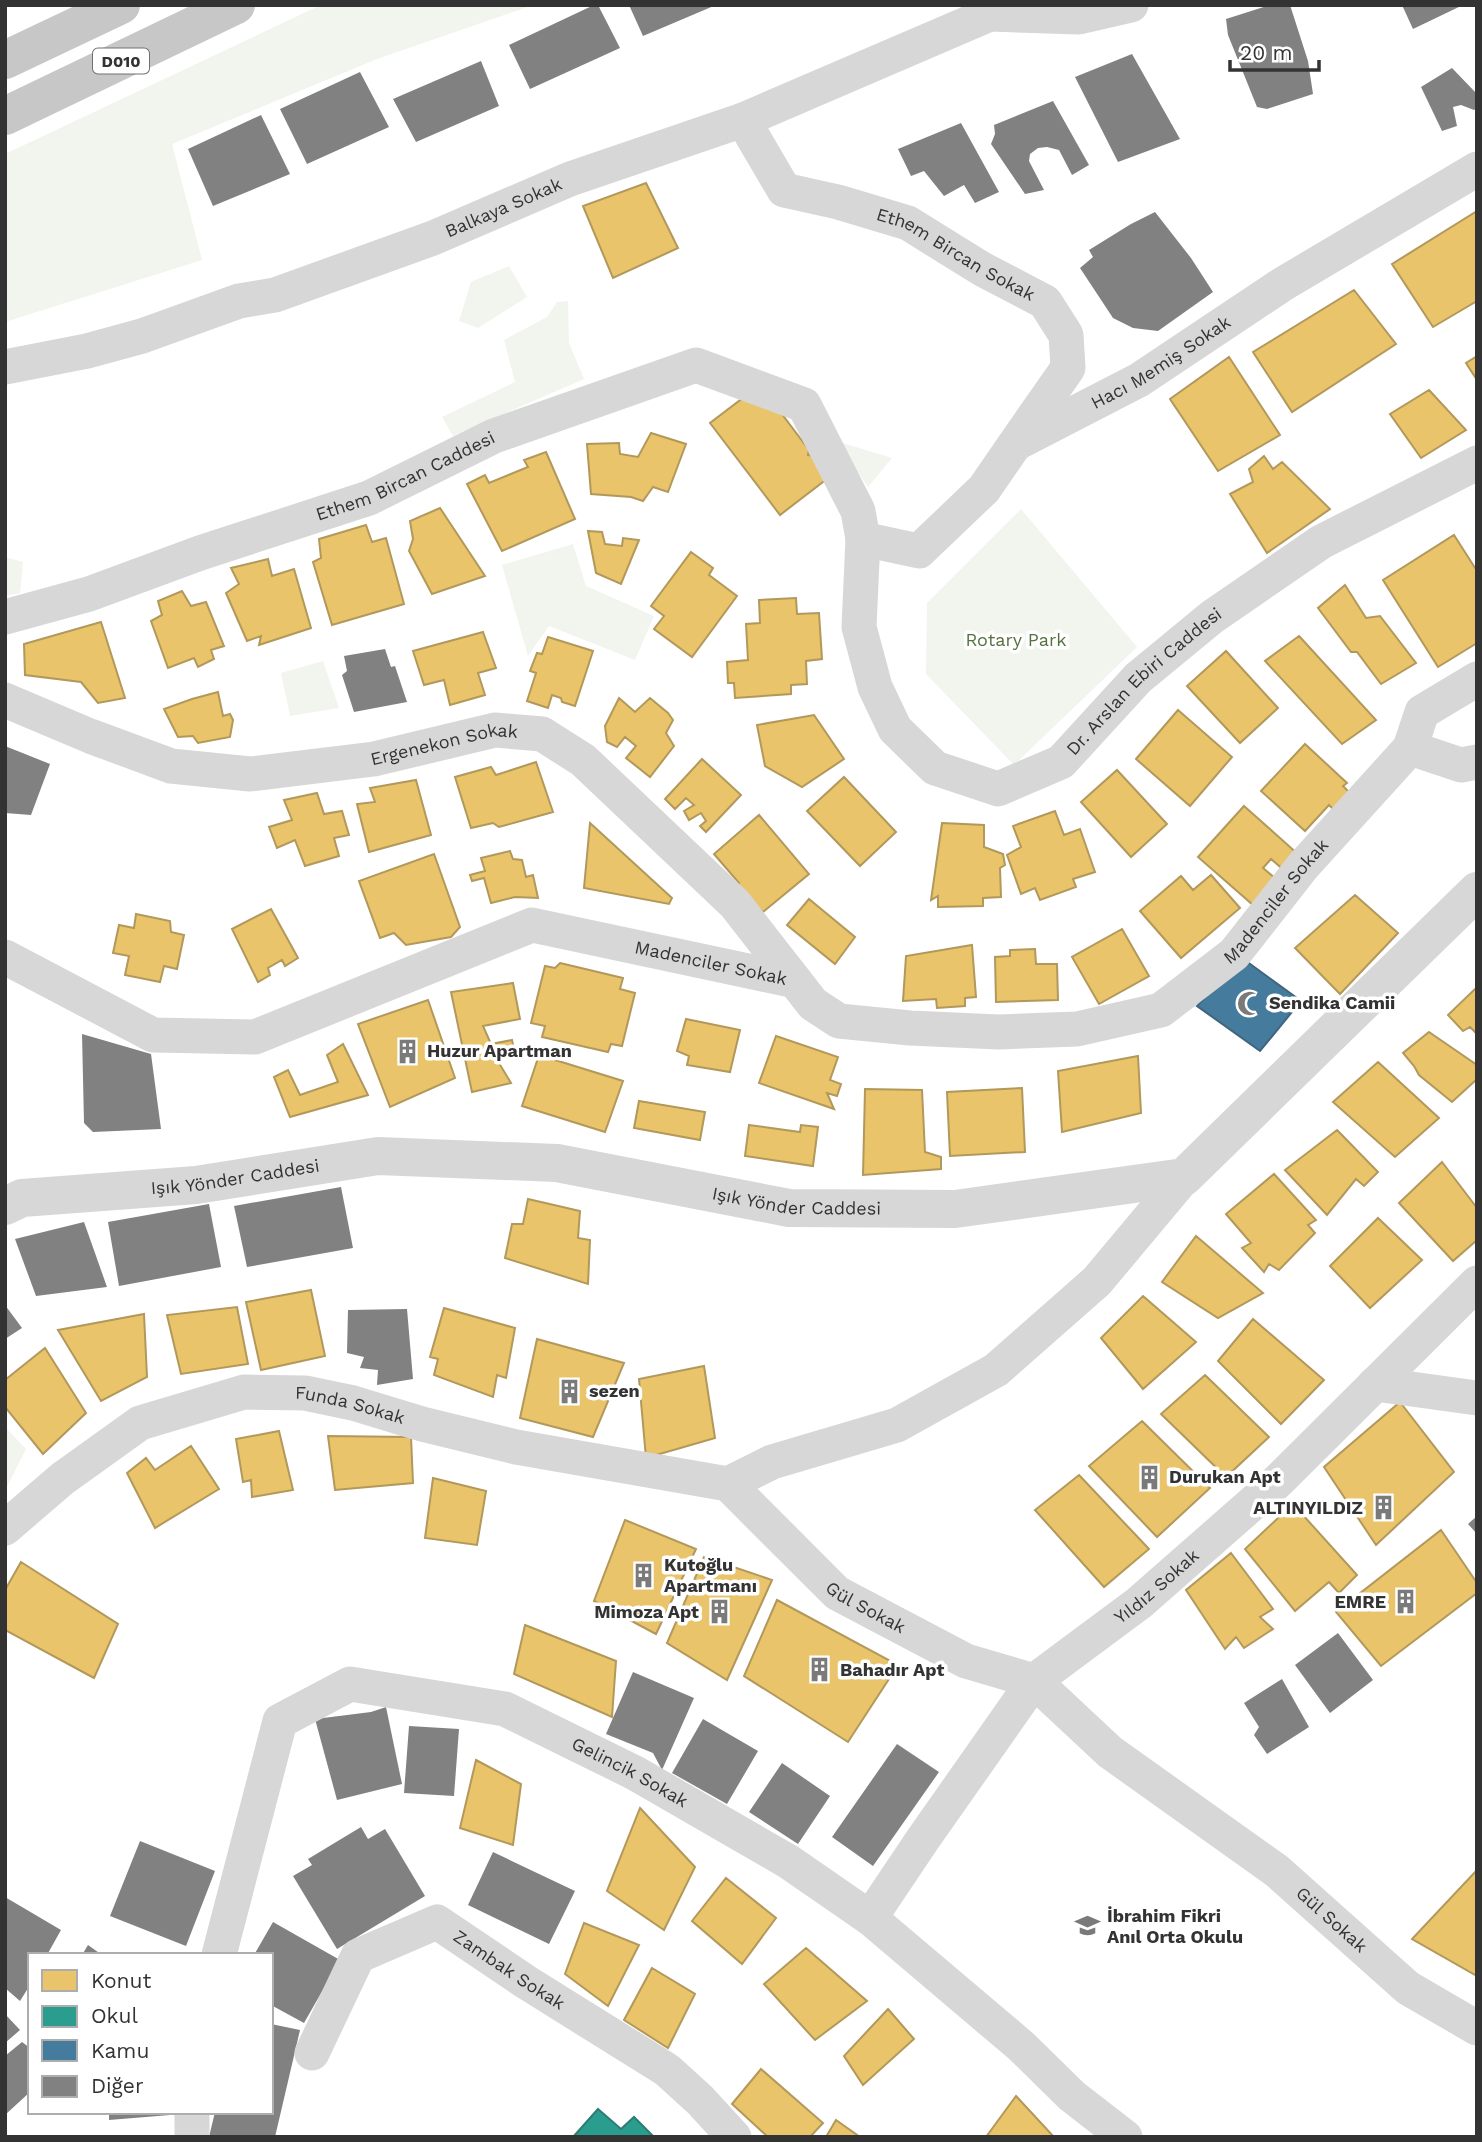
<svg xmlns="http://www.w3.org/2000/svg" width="1482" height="2142" font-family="'Work Sans',sans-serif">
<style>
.green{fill:#f1f5ed}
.homes{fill:#e9c46a;stroke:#b2985a;stroke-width:2}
.schools{fill:#2a9d8f;stroke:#2d7d73;stroke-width:2}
.public{fill:#457b9d;stroke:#40657d;stroke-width:2}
.building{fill:#818181}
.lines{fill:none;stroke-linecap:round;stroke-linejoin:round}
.minor{stroke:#d7d7d7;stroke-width:35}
.tertiary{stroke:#d7d7d7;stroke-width:38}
.trunk{stroke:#c7c7c7;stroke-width:38}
.labels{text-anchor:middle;stroke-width:7;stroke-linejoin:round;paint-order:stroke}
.shield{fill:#fff;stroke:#707070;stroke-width:2}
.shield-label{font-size:16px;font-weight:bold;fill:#333}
.street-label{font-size:18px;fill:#333;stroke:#fff}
.park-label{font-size:18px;fill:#56703f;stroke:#fff}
.poi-label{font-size:18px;font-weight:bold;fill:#333;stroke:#fff;text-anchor:start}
</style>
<rect width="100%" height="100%" fill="#fff"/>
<path class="green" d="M321,5H533L377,59L172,144L202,260L5,322V154Z
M509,266L527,297L478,328L459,321L471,282Z
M568,301L569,343L584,379L453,436L442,417L515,382L504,340L547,317L557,302Z
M836,441L892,458L868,487Z
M1021,509L1137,647L1014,765L926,674L927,603Z
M573,544L586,586L654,616L635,660L549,626L528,656L502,565Z
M5,557L23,562L20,593L5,596Z
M323,661L339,708L290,716L281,673Z
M5,1427L26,1449L5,1491Z"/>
<path class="homes" d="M646,183L678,248L613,278L583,206Z
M1477,211V301L1433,327L1392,264Z
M1354,290L1396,344L1292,412L1253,352Z
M1477,356V380L1466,363Z
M1229,357L1280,435L1218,471L1170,399Z
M760,385L809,450L808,455L818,457L832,475L780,515L710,423Z
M1429,390L1466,430L1421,458L1390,414Z
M651,433L686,444L668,492L653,487L643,501L631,497L591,494L587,444L619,443L620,454L638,457Z
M546,452L575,519L502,551L467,484L485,475L489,483L528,467L524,460Z
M1264,456L1273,469L1282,462L1330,509L1267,553L1230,494L1253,482L1249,469Z
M440,508L485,576L432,594L409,551L413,539L410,521Z
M366,525L372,542L386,538L404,604L332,625L313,562L321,558L319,539Z
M588,531L602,532L605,544L622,546L623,538L639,540L621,584L596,573Z
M1454,535L1477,571V643L1438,667L1383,580Z
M691,552L713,568L709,575L737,596L692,657L654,629L664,616L651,606Z
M268,559L272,576L294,569L311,628L259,645L261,636L247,641L226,593L239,584L231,568Z
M1345,585L1366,618L1380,616L1416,663L1381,684L1357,652H1351L1318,608Z
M182,591L191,606L206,602L224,646L211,650L214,659L198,667L194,658L168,668L151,621L162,615L158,601Z
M796,598L797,614L819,613L822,659L806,661L807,684L791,685V694L735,698L734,683H728L727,662L748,660L746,624L760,623L759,600Z
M101,622L125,698L98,703L81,682L25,675L24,644Z
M483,632L496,668L478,673L485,695L450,705L444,680L424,685L413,651Z
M1299,636L1376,720L1342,744L1265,661Z
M548,637L593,651L575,706L562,702L561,698L552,695L548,708L527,701L536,673L530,671L537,653L542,654Z
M1226,651L1278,708L1240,743L1187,686Z
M218,692L223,716L230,714L233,720L230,737L198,743L193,736L178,737L164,709L192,699Z
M619,698L635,712L650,698L668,713L673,720L666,733L674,746L650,777L626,758L636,746L625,737L617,747L607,742L605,726Z
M1178,710L1232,757L1190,806L1136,759Z
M814,715L844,759L802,787L765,766L757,725Z
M1305,744L1347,783L1343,786L1350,793L1334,810L1329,805L1305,831L1261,791Z
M702,759L741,795L706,832L700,826L706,821L701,813L689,820L684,811L694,805L686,798L675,809L665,799Z
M536,762L553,812L499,827L493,823L471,828L455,777L491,767L496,775Z
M1117,770L1167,824L1131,857L1081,802Z
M844,777L896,832L860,866L807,811Z
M416,780L431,835L369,852L357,804L375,802L370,788Z
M317,793L324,814L342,811L349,835L334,838L339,856L305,866L295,840L277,848L269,827L292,820L284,800Z
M1244,806L1299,855L1285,871L1271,859L1263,868L1276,879L1253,905L1198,857Z
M1055,811L1064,835L1080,829L1095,872L1073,879L1076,887L1040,900L1035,888L1021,894L1007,855L1021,847L1013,826Z
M759,815L809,874L763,912L736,890L739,883L714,854Z
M590,823L672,898L669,904L584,888Z
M942,823L984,825V847L1003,854L1005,865L1000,868L1001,897L983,898V906L938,907V896L931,900Z
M510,851L513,859L522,860L526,877L533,875L538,898L515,897L491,903L484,878L472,881L470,875L485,871L481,858Z
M434,854L460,927L451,937L406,945L394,933L380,938L359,881Z
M1211,875L1240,908L1181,958L1140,911L1181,876L1193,890Z
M1355,895L1398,933L1340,994L1295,948Z
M809,899L855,937L835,964L787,925Z
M271,909L298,958L285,966L282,960L268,968L270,975L258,982L232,929Z
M136,914L170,921L171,932L184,935L177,969L164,966L160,982L125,975L129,956L113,953L119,925L134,928Z
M1122,929L1149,976L1099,1004L1072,957Z
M972,945L976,997L965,998V1006L937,1008L936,999L903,1001L906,956Z
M1035,949L1036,964H1057L1058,1000L996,1002L995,957L1010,956V950Z
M560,963L623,978L620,989L635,993L622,1046L611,1044L608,1052L542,1037L545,1026L531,1023L545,966L555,968Z
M513,983L520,1019L483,1026L491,1044L512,1040L515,1054L496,1058L511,1083L472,1092L451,992Z
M1477,987V1034L1470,1027L1463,1031L1448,1015Z
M428,1000L455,1078L390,1107L358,1024Z
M686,1019L740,1030L730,1072L687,1065L689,1056L677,1051Z
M1429,1032L1477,1065V1079L1452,1102L1419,1075L1414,1066L1403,1053Z
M776,1036L838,1057L830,1080L841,1084L837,1096L827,1093L834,1109L759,1083Z
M343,1044L368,1095L290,1117L274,1077L288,1070L300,1095L338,1082L327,1055Z
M539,1055L623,1081L605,1132L522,1106Z
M1138,1056L1141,1113L1062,1132L1058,1071Z
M1378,1062L1439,1118L1395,1157L1333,1102Z
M1022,1088L1025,1152L950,1156L947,1092Z
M865,1089L922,1090L925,1152L941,1157V1169L863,1175Z
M639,1101L705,1112L700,1140L634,1128Z
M749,1125L800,1132L801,1125L818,1127L813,1166L745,1156Z
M1337,1130L1378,1172L1364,1186L1356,1179L1327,1215L1285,1170Z
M1442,1162L1477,1208V1240L1453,1261L1399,1203Z
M1274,1174L1316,1220L1308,1225L1315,1233L1279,1270L1269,1264L1264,1272L1242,1248L1251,1243L1226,1214Z
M528,1199L580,1211L578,1238L590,1240L588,1284L505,1258L512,1224H523Z
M1378,1218L1422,1260L1370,1308L1330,1266Z
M1196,1236L1263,1293L1218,1318L1162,1282Z
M311,1290L325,1356L261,1370L246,1302Z
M1143,1296L1196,1342L1143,1389L1101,1338Z
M237,1307L248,1364L181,1374L167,1315Z
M444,1308L515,1328L506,1378L497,1375L493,1397L434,1375L438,1359L430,1357Z
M144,1314L147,1377L101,1401L58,1330Z
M1253,1319L1324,1380L1281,1424L1218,1361Z
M537,1339L624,1363L593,1437L520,1418Z
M45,1348L86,1413L43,1454L5,1407V1380Z
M704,1366L715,1438L646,1458L639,1379Z
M1205,1375L1269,1437L1226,1477L1161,1414Z
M1400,1402L1454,1472L1376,1545L1324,1467Z
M1142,1421L1210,1488L1157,1537L1089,1466Z
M279,1431L293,1490L252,1497L251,1480L243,1482L236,1439Z
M328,1436L411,1437L413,1483L335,1490Z
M191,1446L219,1489L155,1528L127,1473L146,1458L155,1470Z
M1079,1475L1149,1549L1104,1587L1035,1510Z
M433,1478L486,1491L477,1545L425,1538Z
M1293,1504L1357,1575L1339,1593L1329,1582L1295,1611L1245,1549Z
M625,1520L696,1549L656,1634L594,1601Z
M1441,1530L1477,1583V1593L1381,1666L1336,1612Z
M1231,1553L1273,1609L1260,1617L1273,1629L1244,1648L1236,1637L1225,1649L1186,1590Z
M704,1557L772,1580L727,1680L667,1643Z
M21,1562L118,1624L94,1678L5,1630V1590Z
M777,1600L898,1665L848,1742L744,1676Z
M525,1625L616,1661L612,1717L514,1674Z
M476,1760L521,1784L513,1845L460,1828Z
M640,1808L695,1867L664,1930L607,1891Z
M1477,1870V1976L1412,1939Z
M726,1878L776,1918L742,1964L692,1921Z
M584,1923L639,1945L608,2006L565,1974Z
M806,1948L867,2001L815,2040L764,1984Z
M652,1968L695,1994L668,2048L624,2020Z
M888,2009L914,2039L863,2085L844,2056Z
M761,2069L823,2123L810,2137H768L732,2104Z
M1016,2096L1054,2137H986Z
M836,2120L860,2137H826Z"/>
<path class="schools" d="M598,2109L621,2129L634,2117L654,2137H573Z"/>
<path class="public" d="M1242,958L1301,1001L1260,1051L1197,1006Z"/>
<path class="building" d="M594,5H598L620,48L530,89L509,45Z
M629,5H716L643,36Z
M1270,5H1290L1308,61L1313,94L1267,109L1257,107L1228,35L1226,19Z
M1402,5H1463L1413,29Z
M1132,54L1180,139L1118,162L1075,77Z
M481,61L499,106L416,142L393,99Z
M1452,68L1477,94V108L1474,110L1461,105L1453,107L1457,126L1442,131L1421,87Z
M360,72L389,127L307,164L280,109Z
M1053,101L1089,165L1072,175L1059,150L1047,147L1038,148L1030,154L1029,161L1044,190L1025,194L991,144L995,134L994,125Z
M261,115L290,174L213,206L188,149Z
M961,123L999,192L975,203L964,185L944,196L924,171L911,176L898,149Z
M1155,212L1191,258L1213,292L1158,331L1133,328L1113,318L1080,268L1093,257L1089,250L1131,224Z
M385,649L391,667L395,666L407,702L354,712L342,675L347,671L344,656Z
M5,746L50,764L31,815L5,813Z
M82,1034L151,1054L161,1129L93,1132L84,1123Z
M341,1187L353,1248L247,1267L234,1206Z
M209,1204L221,1267L119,1286L108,1222Z
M84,1222L107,1287L36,1296L15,1239Z
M5,1305L22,1328L5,1339Z
M407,1309L413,1379L377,1385L378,1370L360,1368L364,1357L347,1353L348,1310Z
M1477,1516V1534L1468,1524Z
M1338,1633L1373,1680L1330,1713L1295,1665Z
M633,1672L694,1698L662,1770L653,1753L606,1734Z
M1282,1679L1309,1727L1267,1754L1254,1735L1259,1727L1244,1703Z
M386,1707L402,1784L337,1800L315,1719L371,1712Z
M703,1719L758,1751L727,1804L672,1773Z
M409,1726L459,1729L454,1796L404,1793Z
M897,1744L939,1772L873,1866L832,1837Z
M782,1763L830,1796L798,1844L749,1812Z
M361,1827L368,1839L385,1829L425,1896L337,1949L293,1876L312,1865L308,1859Z
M140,1841L215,1871L186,1946L110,1916Z
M493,1852L575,1891L549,1944L468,1905Z
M5,1897L61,1930L47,1955H30V1985L20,2001L5,1988Z
M273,1922L340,1960L304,2023L271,2005V1955H254Z
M88,1945L102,1955H82Z
M5,2014L20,2030L5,2043Z
M271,2024L300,2030L275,2137H209L215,2112H271Z
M22,2042L30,2048V2092L5,2115V2056Z
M109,2112H171L170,2115L109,2120Z"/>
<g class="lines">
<g class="minor">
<path d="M990,14L1079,17L1131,5"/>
<path id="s1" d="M743,120L784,190L838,202L908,223L982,269L1045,302L1066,335L1068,368L1017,441"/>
<path id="s2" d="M5,367L87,351L142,336L239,301L275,295L433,238L570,179L743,120L990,14L999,5"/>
<path id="s3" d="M863,539L919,551L984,489L1015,444L1139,380L1283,284L1477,169"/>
<path id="s4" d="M5,617L89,594L200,553L369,498L494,436L696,365L804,405L858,511L863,539L859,627L875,687L895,729L935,768L998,789L1061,762L1138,678L1212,617L1321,542L1477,463"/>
<path id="s5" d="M5,700L90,736L171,766L250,774L374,759L495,730L542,734L583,760L735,904L795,981"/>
<path d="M1410,748L1461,765L1477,762"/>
<path id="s6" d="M5,957L153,1035L255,1037L532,925L795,981L813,1004L839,1021L910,1028L999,1032L1077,1029L1161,1010L1234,954L1303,866L1410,748L1422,712L1477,679"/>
<path id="s7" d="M1184,1177L1097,1281L996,1370L897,1425L772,1462L728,1484L837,1593L966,1661L1034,1681L1110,1752L1277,1871L1408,1988L1477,2028"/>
<path d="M1375,1384L1477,1398"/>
<path id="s8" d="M5,1528L62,1479L140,1423L244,1392L305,1393L353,1403L422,1424L516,1447L728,1484"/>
<path id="s9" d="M870,1918L923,1839L1034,1681L1139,1603L1278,1481L1477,1283"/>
<path id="s10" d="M219,1955L280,1721L350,1684L505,1709L635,1773L789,1862L870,1918L1021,2046L1072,2096L1125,2137"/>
<path id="s11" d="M312,2053L358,1956L437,1922L526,1982L667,2070L700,2100L734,2137"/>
<path d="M192,2137V2112"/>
</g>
<path class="tertiary" id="s12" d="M5,1206L22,1198L196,1185L378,1156L557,1163L789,1208L955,1209L1184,1177L1477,891"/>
<path class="trunk" d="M5,60L121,5
M5,116L236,5"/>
</g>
<defs>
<symbol id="mosque-bare" viewBox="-9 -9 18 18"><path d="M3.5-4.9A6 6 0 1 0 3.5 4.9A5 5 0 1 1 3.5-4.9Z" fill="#7a7a7a" stroke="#fff" stroke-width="2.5" paint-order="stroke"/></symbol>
<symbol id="building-bare" viewBox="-9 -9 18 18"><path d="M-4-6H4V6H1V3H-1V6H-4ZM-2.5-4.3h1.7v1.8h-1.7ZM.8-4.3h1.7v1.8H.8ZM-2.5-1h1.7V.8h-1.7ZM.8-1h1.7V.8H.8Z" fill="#7a7a7a" stroke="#fff" stroke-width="2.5" paint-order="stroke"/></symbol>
<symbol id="school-bare" viewBox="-9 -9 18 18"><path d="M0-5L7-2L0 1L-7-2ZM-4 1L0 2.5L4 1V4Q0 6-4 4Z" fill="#7a7a7a" stroke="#fff" stroke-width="2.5" paint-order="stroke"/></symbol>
</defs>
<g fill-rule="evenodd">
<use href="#mosque-bare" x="1232" y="986" width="35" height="35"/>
<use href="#building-bare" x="390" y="1034" width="35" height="35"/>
<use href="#building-bare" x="552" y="1374" width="35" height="35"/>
<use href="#building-bare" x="1132" y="1460" width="35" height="35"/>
<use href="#building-bare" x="1366" y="1490" width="35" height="35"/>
<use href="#building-bare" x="626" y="1558" width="35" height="35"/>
<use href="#building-bare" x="1388" y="1584" width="35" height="35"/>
<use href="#building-bare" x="702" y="1594" width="35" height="35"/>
<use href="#building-bare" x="802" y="1652" width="35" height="35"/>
<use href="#school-bare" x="1070" y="1908" width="35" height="35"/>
</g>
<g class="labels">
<rect class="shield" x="93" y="48.5" width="56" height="25" rx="5"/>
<g class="shield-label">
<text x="121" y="67">D010</text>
</g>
<g class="street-label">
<text dy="6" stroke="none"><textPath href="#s2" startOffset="525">Balkaya Sokak</textPath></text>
<text dy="6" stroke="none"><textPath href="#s1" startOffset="266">Ethem Bircan Sokak</textPath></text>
<text dy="6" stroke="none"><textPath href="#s3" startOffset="369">Hacı Memiş Sokak</textPath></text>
<text dy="6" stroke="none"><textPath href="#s4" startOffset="425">Ethem Bircan Caddesi</textPath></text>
<text dy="6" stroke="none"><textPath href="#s4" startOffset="1503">Dr. Arslan Ebiri Caddesi</textPath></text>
<text dy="6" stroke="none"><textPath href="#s5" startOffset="455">Ergenekon Sokak</textPath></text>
<text dy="6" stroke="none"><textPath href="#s6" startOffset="1381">Madenciler Sokak</textPath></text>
<text dy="6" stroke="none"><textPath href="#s6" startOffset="751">Madenciler Sokak</textPath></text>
<text dy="6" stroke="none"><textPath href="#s12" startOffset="233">Işık Yönder Caddesi</textPath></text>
<text dy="6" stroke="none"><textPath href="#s12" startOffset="800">Işık Yönder Caddesi</textPath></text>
<text dy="6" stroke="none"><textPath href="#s8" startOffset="387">Funda Sokak</textPath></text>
<text dy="6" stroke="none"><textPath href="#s9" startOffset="443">Yıldız Sokak</textPath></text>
<text dy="6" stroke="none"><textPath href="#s7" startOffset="749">Gül Sokak</textPath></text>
<text dy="6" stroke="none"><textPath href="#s10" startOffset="618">Gelincik Sokak</textPath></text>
<text dy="6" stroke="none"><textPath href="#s7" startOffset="1316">Gül Sokak</textPath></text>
<text dy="6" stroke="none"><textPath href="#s11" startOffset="280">Zambak Sokak</textPath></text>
</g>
<g class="park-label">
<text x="1016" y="646">Rotary Park</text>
</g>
<g class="poi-label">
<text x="1269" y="1009">Sendika Camii</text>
<text x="427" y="1057">Huzur Apartman</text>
<text x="589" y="1397">sezen</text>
<text x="1169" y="1483">Durukan Apt</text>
<text x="1363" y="1514" text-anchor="end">ALTINYILDIZ</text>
<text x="664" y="1571">Kutoğlu<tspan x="664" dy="21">Apartmanı</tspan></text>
<text x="1386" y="1608" text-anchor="end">EMRE</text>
<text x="699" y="1618" text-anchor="end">Mimoza Apt</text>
<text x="840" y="1676">Bahadır Apt</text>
<text x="1107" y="1922">İbrahim Fikri<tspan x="1107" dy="21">Anıl Orta Okulu</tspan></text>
</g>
</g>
<rect width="1482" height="2142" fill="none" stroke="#333333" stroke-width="14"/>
<rect x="28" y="1953" width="245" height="161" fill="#ffffff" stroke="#adadad" stroke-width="2"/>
<rect x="42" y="1970" width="35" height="21" fill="#e9c46a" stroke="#adadad" stroke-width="2"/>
<text x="91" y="1988" font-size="21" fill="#333333">Konut</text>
<rect x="42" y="2006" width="35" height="21" fill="#2a9d8f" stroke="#adadad" stroke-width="2"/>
<text x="91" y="2023" font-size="21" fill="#333333">Okul</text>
<rect x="42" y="2040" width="35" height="21" fill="#457b9d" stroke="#adadad" stroke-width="2"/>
<text x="91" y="2058" font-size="21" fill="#333333">Kamu</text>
<rect x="42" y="2076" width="35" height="21" fill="#818181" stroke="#adadad" stroke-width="2"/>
<text x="91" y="2093" font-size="21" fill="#333333">Diğer</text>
<path d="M1230 60v10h89v-10" fill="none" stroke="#333333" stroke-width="3.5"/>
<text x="1240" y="60" font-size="21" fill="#333333" stroke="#ffffff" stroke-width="5" paint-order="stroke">20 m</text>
</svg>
